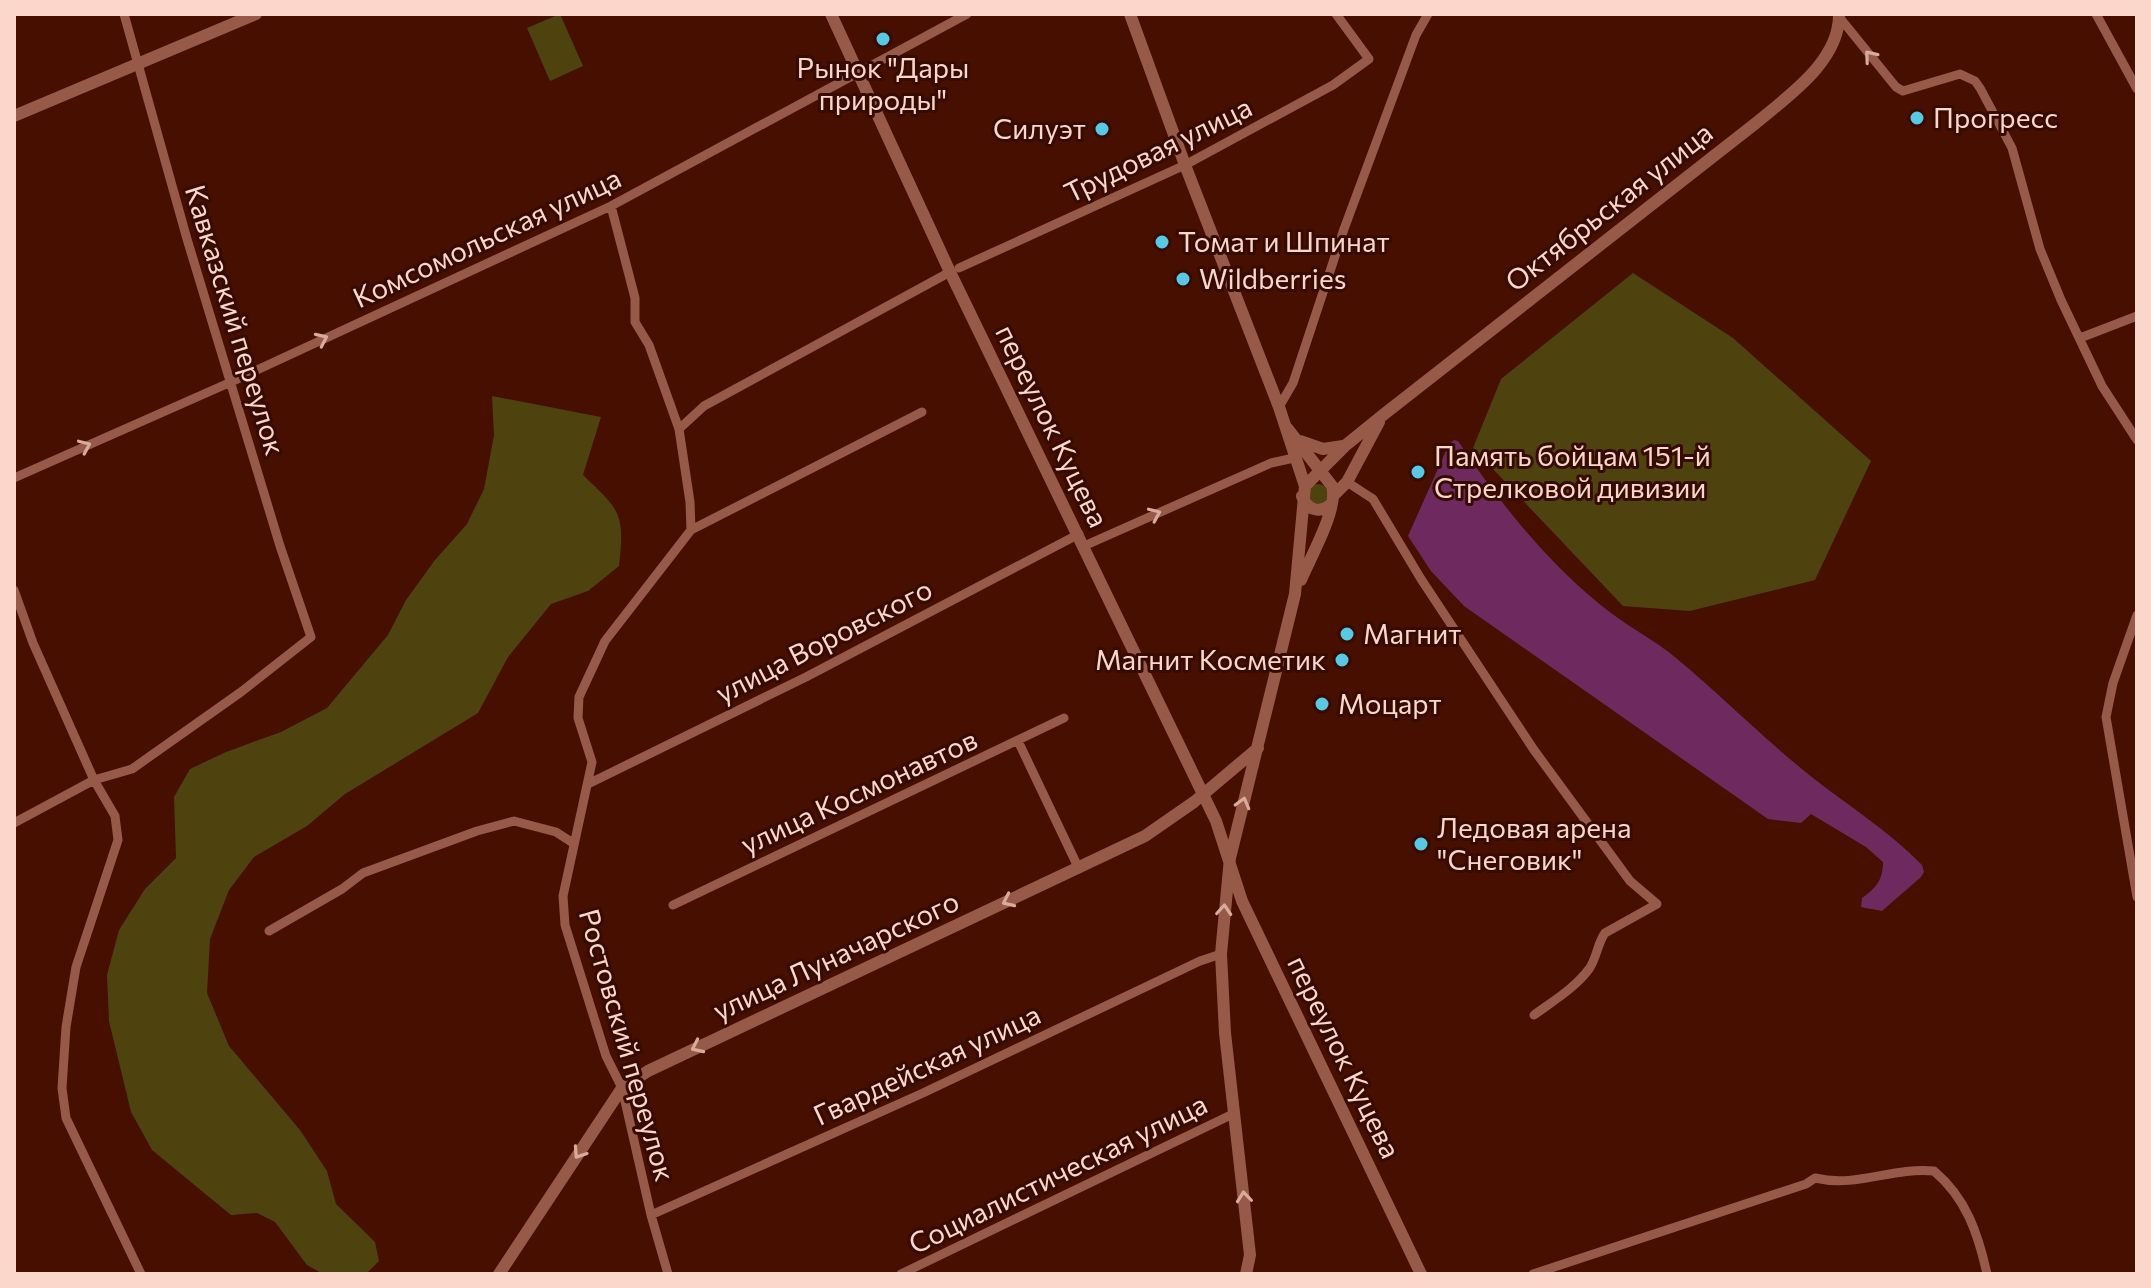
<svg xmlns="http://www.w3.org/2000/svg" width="2151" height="1288" font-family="Commissioner,sans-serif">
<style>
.green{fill:#4e430e}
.water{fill:#6e2a5f}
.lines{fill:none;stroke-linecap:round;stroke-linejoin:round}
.street{stroke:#985a48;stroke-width:9}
.secondary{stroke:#985a48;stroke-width:12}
.oneway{stroke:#d8ab9d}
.poi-dot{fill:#59c8e4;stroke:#350b02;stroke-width:3}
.labels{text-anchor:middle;stroke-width:6;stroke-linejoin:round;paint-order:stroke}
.poi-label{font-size:28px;fill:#fbd6cb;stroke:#350b02;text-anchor:start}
.street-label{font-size:28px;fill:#fbd6cb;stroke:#350b02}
</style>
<rect width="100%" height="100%" fill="#460f00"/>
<path class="green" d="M560,14L583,66L550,81L527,28Z
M1633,273L1733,338L1871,461L1815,580L1690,611L1623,606L1473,448L1501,379Z
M492,396L601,417L583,475C620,511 625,512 619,566L588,591L551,604L508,657L478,713L345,794L307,826L254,857L229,890L210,939L207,993L229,1046L300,1130L327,1171L336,1204L375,1242L379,1261L366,1274H323L307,1265L275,1222L257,1213L231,1215L152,1150L131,1112L109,1021L107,975L119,930L145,889L176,858L174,797L190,769L226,752L281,732L327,708L388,635L406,600L435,560L467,524L484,489L494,435Z
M1308 494a10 10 0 1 1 20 0a10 10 0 1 1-20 0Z"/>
<path class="water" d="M1454,440L1458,441C1500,503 1550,567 1611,613C1632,629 1656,641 1676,658C1723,697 1765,740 1813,778C1850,807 1889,831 1922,865L1924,872L1921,877L1882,911L1861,907L1862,898C1876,888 1883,880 1883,862L1866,847L1811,814L1801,823L1768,819L1464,606L1431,571L1408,536L1449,444Z"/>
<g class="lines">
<path class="street" d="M2096,14L2137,89
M1840,18L1896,87L1903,91L1960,74L1975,81L1980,88L2012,148L2040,249L2061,300L2102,386L2137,440
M611,206L635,298V322L649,345L679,429L690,502L691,530L605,641L579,697L578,718L592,762L563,896L565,925L606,1056L622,1088L651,1215L668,1274
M959,268L1185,165L1333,85L1369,59L1336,14
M2080,338L2137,316
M1279,407L1293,383L1344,229L1416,35L1428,14
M679,429L704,406L950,272
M14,478L231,382L611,206L967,14
M1347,482L1373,499L1421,579L1534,750L1630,881L1657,904L1605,933C1597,944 1597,958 1589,969C1575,988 1553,1001 1534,1015
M691,530L922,412
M1084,546L1271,463L1294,458
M14,590L33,643L94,780L115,816L118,840L76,967L66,1027L62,1088L66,1118L141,1274
M2137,615L2113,683L2106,717L2137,897
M1018,741L1079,869
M588,784L806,677L1079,534
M14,823L94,780L132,769L241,692L311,637L280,546L187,239L124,14
M673,905L1064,718
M269,931L342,889L363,873L477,831L514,821L556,832L573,843
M651,1215L923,1093L1200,961L1221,954
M901,1274L1235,1113
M1533,1274L1806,1184L1815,1178C1858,1188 1891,1167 1934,1171C1966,1198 1978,1233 1987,1274"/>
<path class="secondary" d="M831,14L950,272L1216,821L1242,901L1421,1274
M1130,14L1185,165L1279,407L1305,486
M14,116L256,14
M1287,428L1332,486C1339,508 1310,558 1301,580
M1300,441L1323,449L1343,446
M1334,495L1347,482L1379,422
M1302,496C1307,511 1321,514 1332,503
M499,1274L622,1088L648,1071L1145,836L1194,802L1258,748
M1246,1274L1250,1255L1225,1033L1221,954L1230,858L1295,594L1305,486L1346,445L1383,415L1756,123C1788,96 1840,61 1839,14"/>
</g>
<defs><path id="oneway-chevron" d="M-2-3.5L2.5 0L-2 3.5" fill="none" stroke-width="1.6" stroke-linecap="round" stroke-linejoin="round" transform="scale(2)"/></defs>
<g class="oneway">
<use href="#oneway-chevron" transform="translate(1870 56) rotate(-130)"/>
<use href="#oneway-chevron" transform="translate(322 339) rotate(-25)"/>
<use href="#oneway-chevron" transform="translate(85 446) rotate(-24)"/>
<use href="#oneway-chevron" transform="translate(1155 514) rotate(-24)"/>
<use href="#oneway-chevron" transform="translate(1243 803) rotate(-75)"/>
<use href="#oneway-chevron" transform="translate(1008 901) rotate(155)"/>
<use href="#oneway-chevron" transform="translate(1224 910) rotate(-86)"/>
<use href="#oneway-chevron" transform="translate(697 1047) rotate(155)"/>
<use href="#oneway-chevron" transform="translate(579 1153) rotate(124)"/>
<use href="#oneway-chevron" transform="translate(1244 1197) rotate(-96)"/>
</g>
<g class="poi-dot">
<circle cx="883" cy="39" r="8"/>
<circle cx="1917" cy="118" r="8"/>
<circle cx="1102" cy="129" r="8"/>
<circle cx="1162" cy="242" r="8"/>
<circle cx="1183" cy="279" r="8"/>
<circle cx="1418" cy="472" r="8"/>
<circle cx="1347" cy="634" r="8"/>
<circle cx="1342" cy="660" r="8"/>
<circle cx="1322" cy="704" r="8"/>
<circle cx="1421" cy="844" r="8"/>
</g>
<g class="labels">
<g class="poi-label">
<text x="883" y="78" text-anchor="middle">Рынок "Дары<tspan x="883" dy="32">природы"</tspan></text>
<text x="1933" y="128">Прогресс</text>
<text x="1086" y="139" text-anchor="end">Силуэт</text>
<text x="1178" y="252">Томат и Шпинат</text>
<text x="1199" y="289">Wildberries</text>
<text x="1434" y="466">Память бойцам 151-й<tspan x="1434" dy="32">Стрелковой дивизии</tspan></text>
<text x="1363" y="644">Магнит</text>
<text x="1326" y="670" text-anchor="end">Магнит Косметик</text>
<text x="1338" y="714">Моцарт</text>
<text x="1437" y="838">Ледовая арена<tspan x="1437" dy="32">"Снеговик"</tspan></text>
</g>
<g class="street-label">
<text transform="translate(1158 150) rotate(-26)" y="10">Трудовая улица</text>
<text transform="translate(1609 207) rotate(-38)" y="10">Октябрьская улица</text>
<text transform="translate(487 238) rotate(-25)" y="10">Комсомольская улица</text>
<text transform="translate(235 320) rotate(73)" y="10">Кавказский переулок</text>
<text transform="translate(1052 426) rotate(64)" y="10">переулок Куцева</text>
<text transform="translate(824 641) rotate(-27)" y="10">улица Воровского</text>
<text transform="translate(859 792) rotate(-25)" y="10">улица Космонавтов</text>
<text transform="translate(836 956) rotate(-25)" y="10">улица Луначарского</text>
<text transform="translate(627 1045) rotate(74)" y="10">Ростовский переулок</text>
<text transform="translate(1344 1057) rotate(64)" y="10">переулок Куцева</text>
<text transform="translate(927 1065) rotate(-25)" y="10">Гвардейская улица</text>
<text transform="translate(1058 1174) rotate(-26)" y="10">Социалистическая улица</text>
</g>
</g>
<rect width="2151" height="1288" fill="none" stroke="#fbd6cb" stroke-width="32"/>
</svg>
